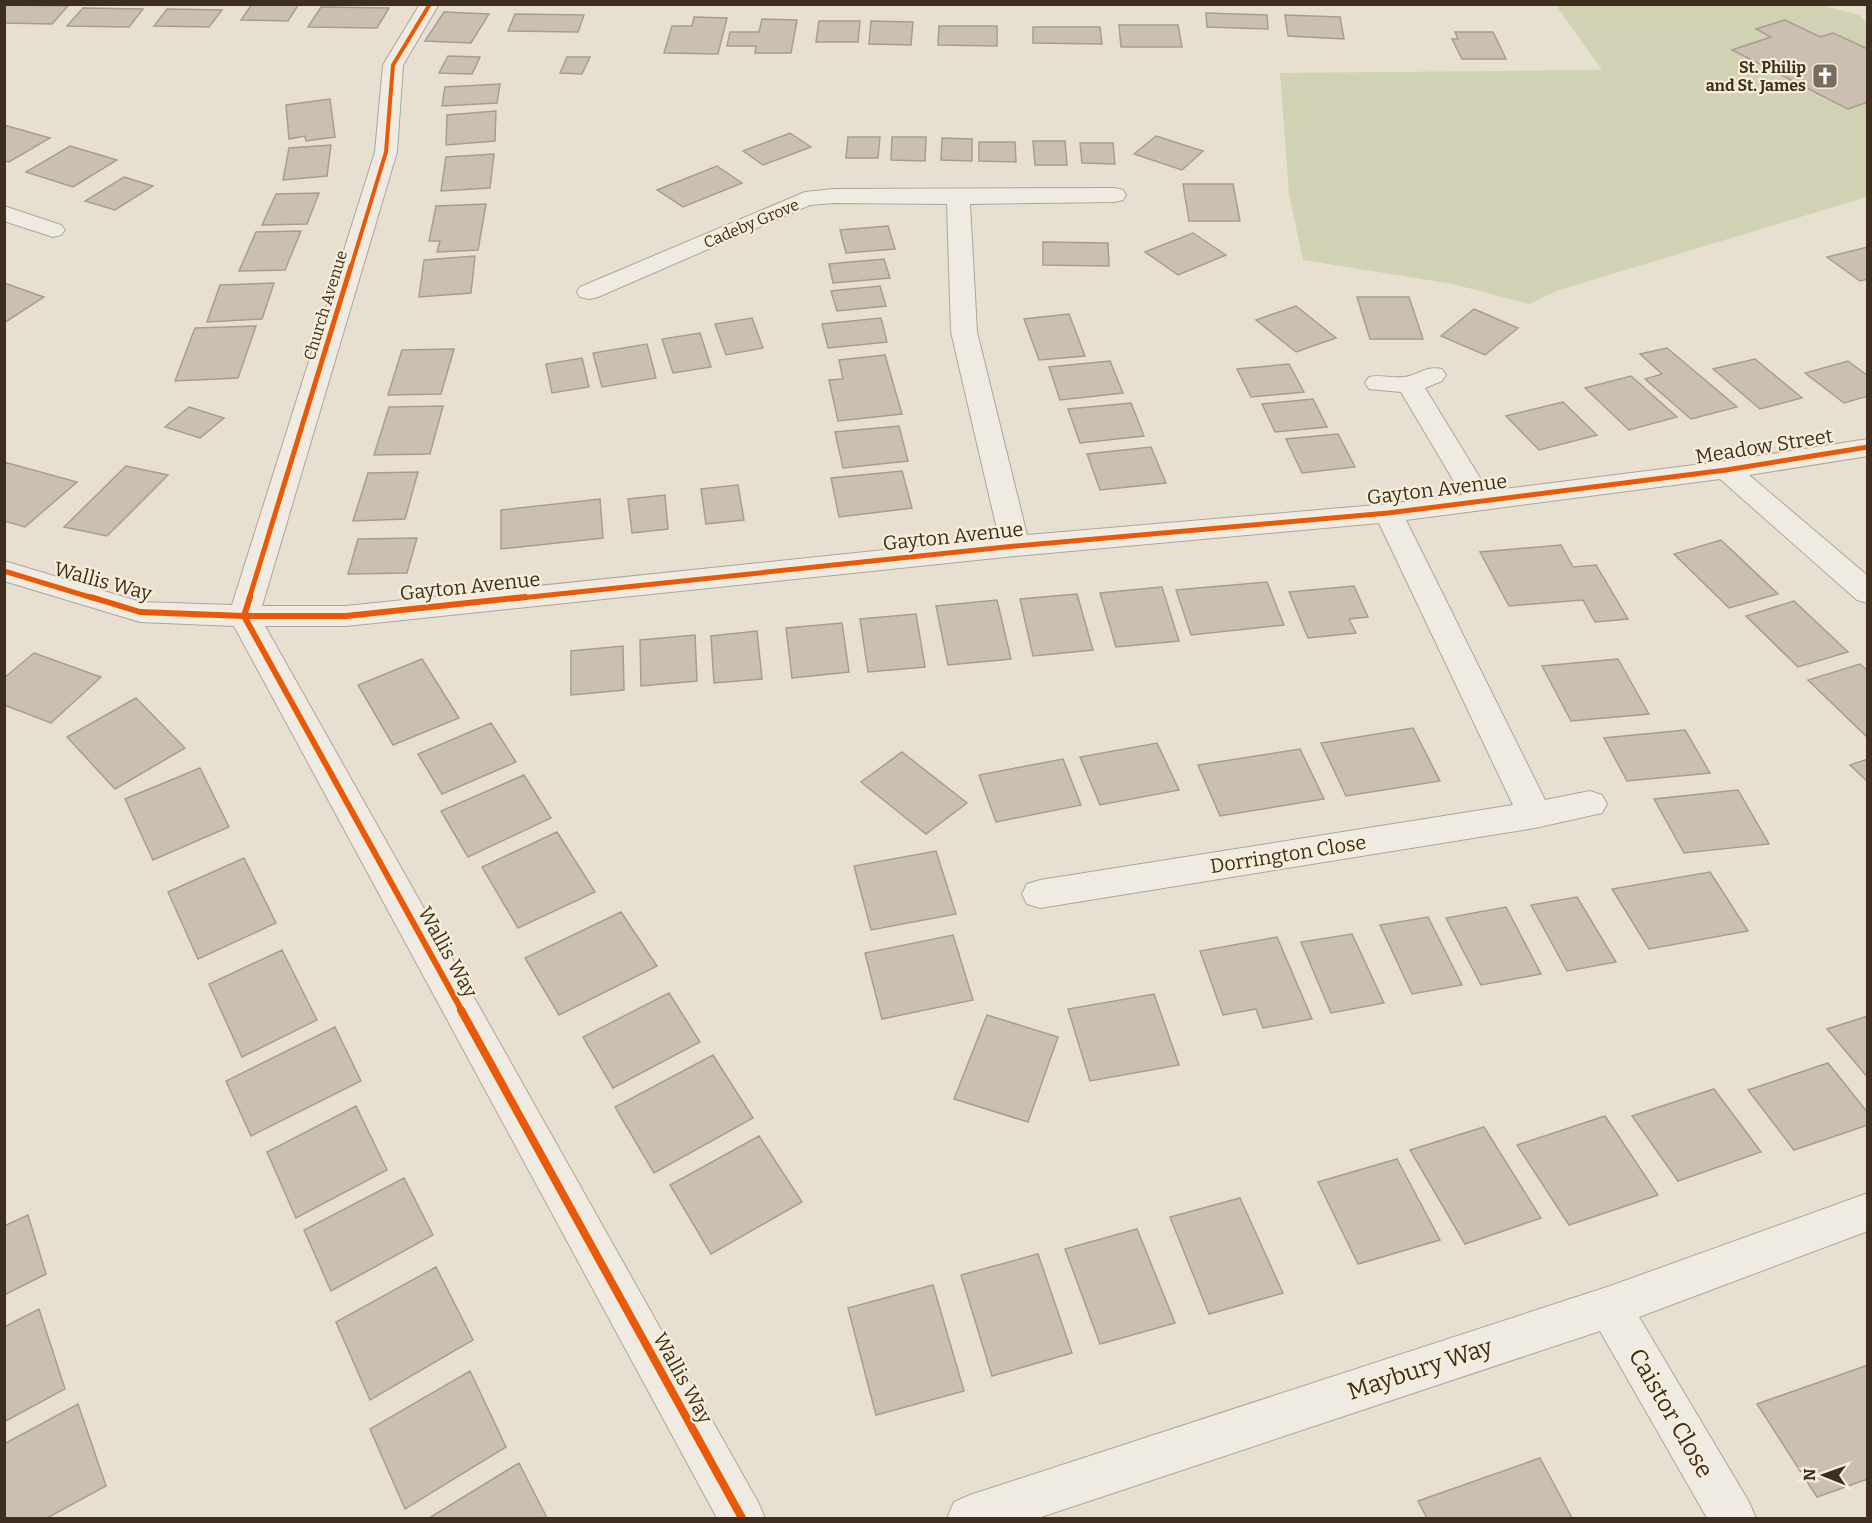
<svg xmlns="http://www.w3.org/2000/svg" width="1872" height="1523" font-family="Bitter,serif">
<style>
.cemetery{fill:#d1d1b3}
.building{fill:#cbbfb2;stroke:#a89c90;stroke-width:1.5}
.lines{fill:none;stroke-linecap:round;stroke-linejoin:round}
.street-casing{stroke:#ada599;stroke-width:2}
.street{fill:#efebe3;fill-rule:evenodd}
.cycleway-far3-casing{stroke:#f7eed8;stroke-width:6}
.cycleway-far2-casing{stroke:#f7eed8;stroke-width:8}
.cycleway-far1-casing{stroke:#f7eed8;stroke-width:10}
.cycleway-casing{stroke:#f7eed8;stroke-width:11}
.cycleway-far3{stroke:#e8590c;stroke-width:4}
.cycleway-far2{stroke:#e8590c;stroke-width:5}
.cycleway-far1{stroke:#e8590c;stroke-width:6}
.cycleway{stroke:#e8590c;stroke-width:8}
.labels{text-anchor:middle;stroke-width:4.5;stroke-linejoin:round;paint-order:stroke}
.far-poi-label{font-size:16px;font-weight:bold;fill:#3d2e20;stroke:#f7eed8;text-anchor:end}
.far-street-label{font-size:16px;fill:#3d2e20;stroke:#f7eed8}
.street-label{font-size:20px;fill:#3d2e20;stroke:#f7eed8}
.near-street-label{font-size:24px;fill:#3d2e20;stroke:#f7eed8}
</style>
<rect width="100%" height="100%" fill="#e7e0d1"/>
<path class="cemetery" d="M1556,5H1821L1859,15L1867,23V197L1559,290L1529,304L1453,284L1303,260L1289,194L1280,73L1602,70Z"/>
<path class="building" d="M252,4H299L288,21L241,20Z
M4,5H5L68,6L52,24L4,23Z
M321,7L389,8L377,28L308,27Z
M83,8L143,9L129,27L67,26Z
M167,9L222,10L209,27L154,26Z
M444,12L489,14L471,43L425,41Z
M1206,13L1267,15L1268,29L1207,27Z
M515,14L584,15L578,32L508,31Z
M1285,15L1340,17L1344,39L1288,36Z
M694,17L727,18L718,54L664,53L672,26H692Z
M762,19L797,20L791,53H755L756,46H727L730,32H759Z
M1785,20L1820,37L1833,33L1868,49V102L1848,109L1732,50L1771,37L1756,29Z
M819,21H860L858,42H816Z
M871,21L913,22L911,45L869,44Z
M1119,25H1178L1182,47H1121Z
M939,26H997V46L938,45Z
M1033,27H1100L1102,44L1033,43Z
M1455,32H1493L1506,59H1462L1452,39H1458Z
M448,56L480,57L472,74L439,73Z
M567,57H590L582,74L560,73Z
M500,84L497,103L442,106L445,87Z
M330,99L335,137L306,141L305,136L289,139L286,105Z
M496,111L495,141L446,145L447,115Z
M4,125L50,138L9,162L4,161Z
M790,133L811,147L763,165L743,151Z
M1156,136L1203,151L1182,170L1134,154Z
M848,137H880L878,158H846Z
M892,137H926L925,161L891,160Z
M942,138L972,139V161L941,160Z
M1033,141H1065L1067,165H1035Z
M979,142H1015L1016,162L979,161Z
M1080,143H1113L1115,164L1082,163Z
M331,145L327,176L283,180L289,148Z
M70,146L117,160L73,187L26,172Z
M494,154L490,188L441,191L446,157Z
M717,166L742,183L683,207L657,190Z
M124,177L153,186L115,210L85,201Z
M1183,184H1233L1240,221H1189Z
M319,193L307,224L262,225L276,194Z
M486,204L478,250L437,252L440,241H429L436,206Z
M888,226L895,249L846,253L840,230Z
M301,231L285,270L239,271L256,232Z
M1193,233L1226,255L1178,275L1145,252Z
M1043,242L1108,243L1109,266L1043,265Z
M1868,247V279L1860,281L1827,257Z
M475,256L471,293L419,297L424,260Z
M884,259L890,278L833,283L829,264Z
M4,283L44,297L4,323Z
M274,283L262,319L207,322L220,285Z
M880,286L886,306L837,311L831,291Z
M1357,297H1409L1423,339H1370Z
M1296,306L1336,338L1296,352L1256,320Z
M1474,309L1518,328L1485,355L1441,336Z
M1069,314L1085,356L1039,360L1024,319Z
M752,318L763,348L726,355L715,324Z
M881,318L887,342L828,348L822,324Z
M256,326L238,378L175,381L195,328Z
M700,333L711,367L673,373L662,339Z
M647,344L656,378L602,387L593,353Z
M1667,348L1737,407L1691,419L1645,379L1662,374L1640,354Z
M454,349L441,394L388,395L402,350Z
M885,355L902,414L838,421L829,380L843,379L839,360Z
M582,358L589,387L552,393L546,364Z
M1755,359L1802,398L1760,409L1713,369Z
M1110,361L1123,393L1060,400L1049,367Z
M1848,361L1868,376V396L1844,403L1805,373Z
M1289,364L1304,392L1251,397L1237,369Z
M1631,376L1677,417L1629,430L1585,388Z
M1313,399L1327,427L1275,432L1262,404Z
M1563,402L1597,435L1539,450L1506,416Z
M1131,403L1144,436L1080,443L1068,409Z
M443,406L430,454L374,455L389,407Z
M189,407L224,418L200,438L165,427Z
M899,426L908,461L843,468L835,432Z
M1338,434L1355,467L1302,473L1286,439Z
M1151,447L1166,483L1100,490L1087,454Z
M4,462L77,482L25,527L4,521Z
M126,466L168,475L107,536L64,527Z
M902,471L912,508L839,517L831,478Z
M418,472L405,519L353,521L368,473Z
M738,485L744,520L706,524L701,489Z
M665,495L668,529L632,533L628,499Z
M600,499L603,538L501,549V510Z
M417,538L407,573L348,574L358,539Z
M1721,540L1778,594L1729,608L1674,554Z
M1561,545L1573,567L1596,565L1628,619L1595,622L1583,600L1509,606L1480,552Z
M1267,582L1284,625L1191,635L1176,590Z
M1354,586L1368,617L1349,619L1356,633L1308,638L1289,592Z
M1162,587L1179,641L1116,647L1100,593Z
M1077,594L1093,650L1033,656L1020,599Z
M997,600L1011,659L948,665L936,606Z
M1794,601L1848,652L1798,667L1746,616Z
M916,614L925,667L868,672L860,619Z
M842,623L849,672L792,678L786,628Z
M757,631L762,679L714,683L711,636Z
M695,635L697,681L641,686L640,640Z
M623,646L624,690L571,695V651Z
M34,653L101,677L51,723L4,705V678Z
M422,659L459,718L393,745L358,685Z
M1618,659L1649,714L1571,721L1542,666Z
M1860,664L1868,671V738L1808,680Z
M136,698L185,748L115,789L67,737Z
M491,723L516,762L442,794L418,754Z
M1413,728L1440,781L1346,796L1321,743Z
M1685,730L1710,773L1627,781L1604,738Z
M1157,743L1179,790L1100,805L1080,757Z
M1300,749L1324,799L1220,816L1198,765Z
M902,752L967,803L926,834L861,782Z
M1063,759L1081,805L996,822L979,775Z
M1868,759V782L1850,765Z
M200,768L229,827L153,860L125,799Z
M524,775L551,818L468,857L441,811Z
M1738,790L1769,844L1684,853L1654,799Z
M557,832L595,892L518,928L482,867Z
M936,851L956,914L871,930L854,866Z
M244,858L276,923L198,959L168,892Z
M1710,872L1748,931L1649,949L1612,889Z
M1577,897L1616,962L1567,971L1531,905Z
M1506,907L1541,974L1481,985L1446,918Z
M621,912L657,966L559,1015L525,958Z
M1428,917L1462,985L1412,994L1380,925Z
M1352,934L1384,1003L1331,1013L1301,942Z
M953,935L973,1000L882,1019L865,953Z
M1277,937L1312,1019L1263,1028L1256,1009L1223,1015L1200,951Z
M282,950L317,1020L242,1057L209,984Z
M669,993L700,1042L613,1088L583,1037Z
M1154,994L1179,1065L1090,1081L1068,1009Z
M987,1015L1058,1037L1028,1122L954,1099Z
M1868,1016V1078L1827,1029Z
M335,1027L361,1081L251,1136L226,1081Z
M713,1055L753,1118L654,1173L615,1107Z
M1828,1063L1868,1113V1125L1794,1150L1748,1090Z
M1714,1089L1761,1152L1678,1181L1632,1116Z
M356,1106L387,1170L296,1218L267,1152Z
M1605,1116L1658,1195L1569,1225L1517,1145Z
M1484,1127L1541,1218L1465,1244L1410,1150Z
M759,1136L802,1202L711,1254L670,1185Z
M1397,1159L1440,1240L1358,1264L1318,1182Z
M404,1178L433,1235L331,1291L304,1230Z
M1240,1198L1283,1293L1209,1314L1170,1217Z
M28,1215L46,1274L4,1295V1226Z
M1137,1229L1175,1323L1100,1344L1065,1249Z
M1038,1254L1072,1353L992,1376L961,1275Z
M436,1267L473,1340L370,1400L336,1322Z
M933,1285L964,1391L876,1415L848,1308Z
M39,1309L65,1389L4,1422V1327Z
M1868,1365V1479L1817,1497L1757,1404Z
M470,1371L506,1447L405,1509L370,1429Z
M78,1404L106,1486L47,1518H4V1444Z
M1540,1458L1572,1518H1427L1418,1501Z
M519,1463L547,1518H429Z"/>
<g class="lines">
<defs>
<path id="street" d="M420,4H439L403,65L397,152L262,606H346L999,538L951,332L947,204L834,203L810,205L598,297L589,299L580,297L577,292L580,287L805,192L834,189L1115,188L1123,190L1126,195L1123,200L1115,202L970,204L977,332L1027,535L1388,504L1462,495L1401,392L1369,389L1365,383L1369,377C1382,374 1396,380 1409,376C1422,372 1428,366 1442,369L1446,375L1442,381L1425,388L1488,491L1726,461L1868,439V456L1749,475L1868,576V603L1857,600L1720,479L1406,520L1545,800L1590,791L1602,795L1607,804L1602,813L1535,828L1040,908L1027,904L1022,894L1027,884L1040,880L1513,805L1379,523L1015,556L346,626H265L758,1502L765,1518H717L234,626L140,622L4,581V561L141,602L232,605L375,152L383,65Z
M4,206L61,225L65,230L61,235L53,237L4,221Z
M1868,1193V1231L1639,1317L1749,1502L1756,1518H1707L1600,1331L1038,1518H947L954,1502L970,1495L1610,1286Z"/>
</defs>
<use href="#street" class="street-casing"/>
<use href="#street" class="street"/>
<defs>
<path id="cycleway-far3" d="M351,267L386,152L393,65L430,4"/>
<path id="cycleway-far2" d="M4,571L96,599
M249,599L351,266
M511,599L1015,546L1388,513L1726,470L1868,447"/>
<path id="cycleway-far1" d="M91,597L140,612L244,616L462,1011
M250,597L244,616H346L525,597"/>
<path id="cycleway" d="M461,1010L742,1518"/>
</defs>
<use href="#cycleway-far3" class="cycleway-far3-casing"/>
<use href="#cycleway-far2" class="cycleway-far2-casing"/>
<use href="#cycleway-far1" class="cycleway-far1-casing"/>
<use href="#cycleway" class="cycleway-casing"/>
<use href="#cycleway-far3" class="cycleway-far3"/>
<use href="#cycleway-far2" class="cycleway-far2"/>
<use href="#cycleway-far1" class="cycleway-far1"/>
<use href="#cycleway" class="cycleway"/>
</g>
<defs>
<symbol id="church-square" viewBox="-11 -11 22 22"><rect x="-9" y="-9" width="18" height="18" rx="4" fill="#786c5e" stroke="#f7eed8"/><path d="M-1.2-6h2.4v3.5h3.3v2.4h-3.3V6h-2.4V-.1h-3.3v-2.4h3.3Z" fill="#fff"/></symbol>
</defs>
<g fill-rule="evenodd">
<use href="#church-square" x="1810" y="61" width="30" height="30"/>
</g>
<g class="labels">
<g class="far-poi-label">
<text x="1806" y="73">St. Philip<tspan x="1806" dy="18">and St. James</tspan></text>
</g>
<g class="far-street-label">
<text transform="translate(751 223) rotate(-23)" y="6">Cadeby Grove</text>
<text transform="translate(325 305) rotate(-73)" y="6">Church Avenue</text>
</g>
<g class="street-label">
<text transform="translate(1764 446) rotate(-9)" y="7">Meadow Street</text>
<text transform="translate(1437 489) rotate(-7)" y="7">Gayton Avenue</text>
<text transform="translate(953 536) rotate(-6)" y="7">Gayton Avenue</text>
<text transform="translate(103 581) rotate(15)" y="7">Wallis Way</text>
<text transform="translate(470 586) rotate(-6)" y="7">Gayton Avenue</text>
<text transform="translate(1288 854) rotate(-9)" y="7">Dorrington Close</text>
<text transform="translate(448 952) rotate(61)" y="7">Wallis Way</text>
<text transform="translate(683 1378) rotate(61)" y="7">Wallis Way</text>
</g>
<g class="near-street-label">
<text transform="translate(1420 1369) rotate(-18)" y="8">Maybury Way</text>
<text transform="translate(1671 1413) rotate(60)" y="8">Caistor Close</text>
</g>
</g>
<rect width="1872" height="1523" fill="none" stroke="#3d2e20" stroke-width="12"/>
<g transform="translate(1824 1475) rotate(271)" stroke="#f7eed8" stroke-width="4.5" paint-order="stroke">
<path d="M0-4.5L10 22L0 15L-10 22Z" fill="#3d2e20"/>
<text y="-9" font-size="16" font-weight="bold" text-anchor="middle" fill="#3d2e20">N</text>
</g>
</svg>
